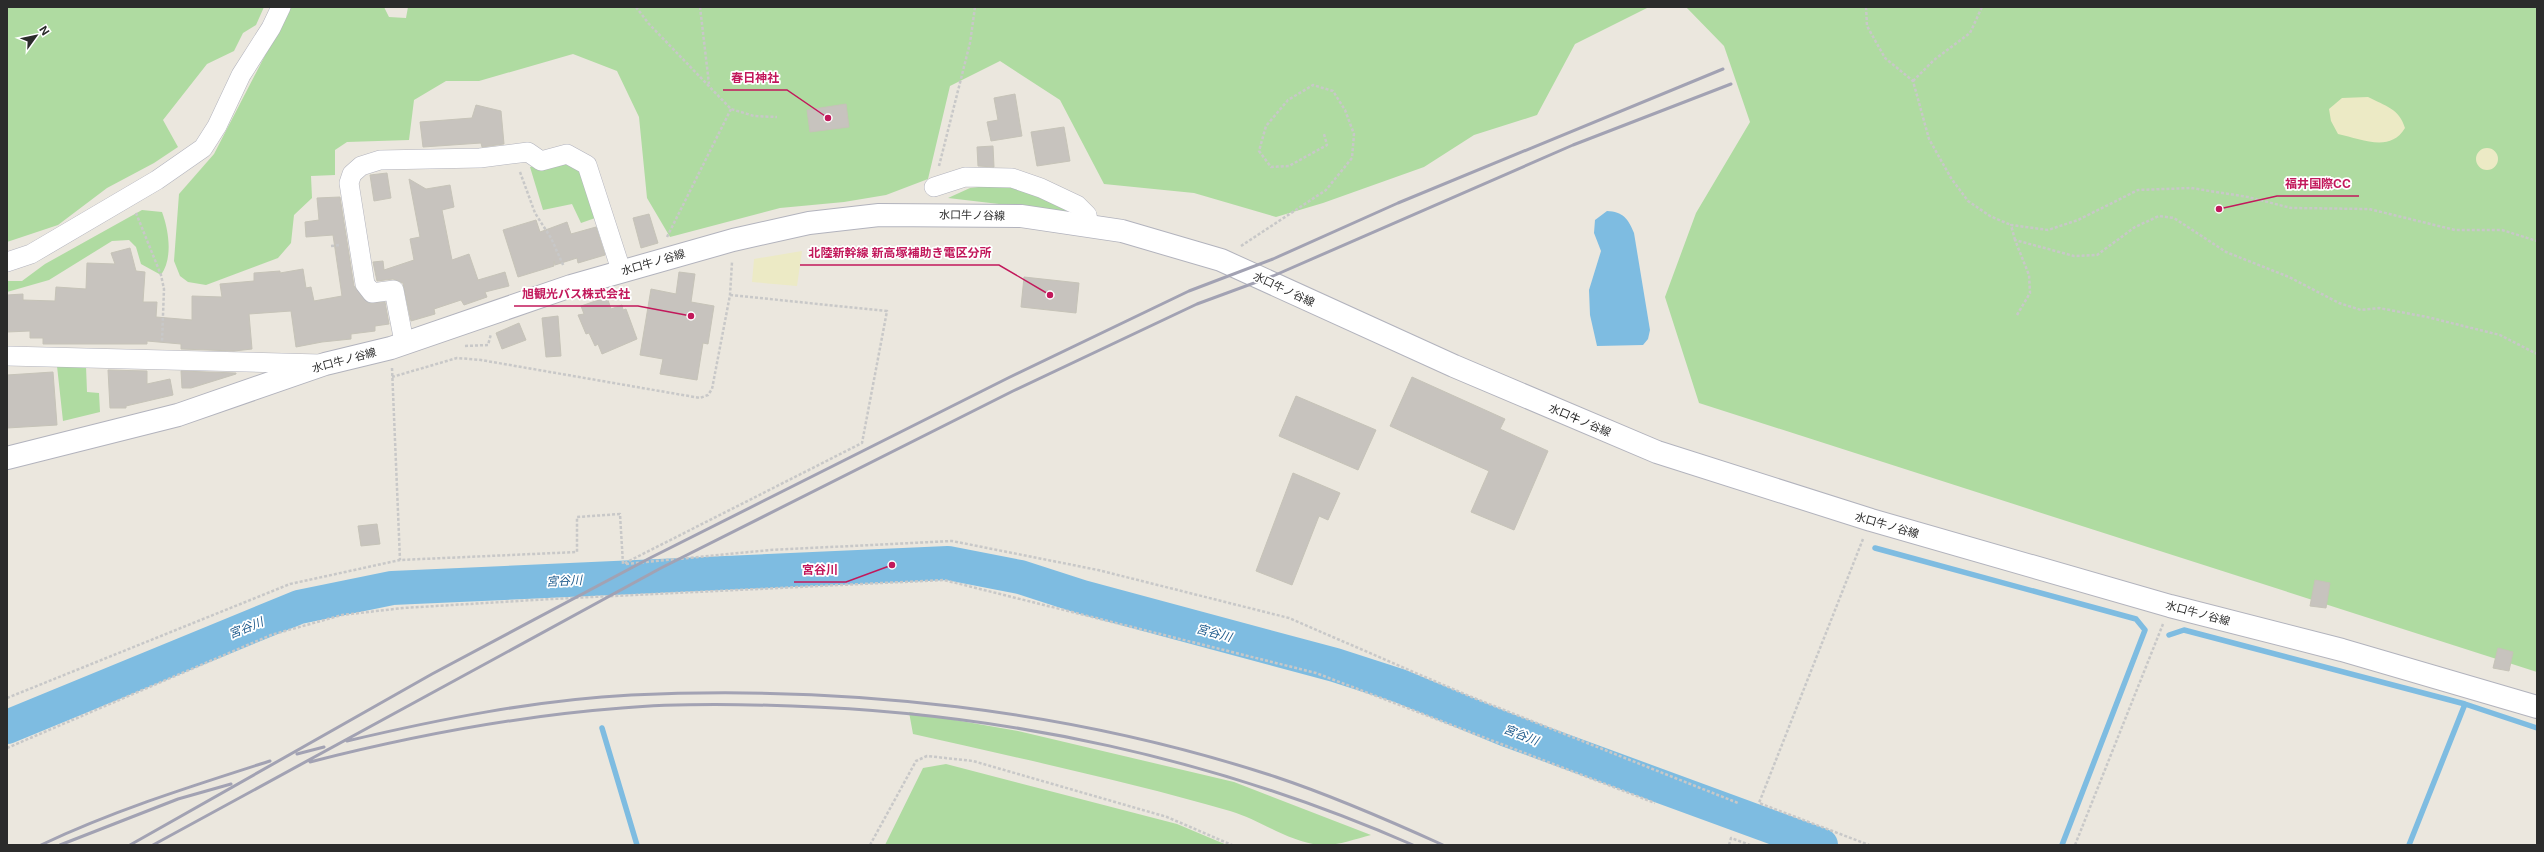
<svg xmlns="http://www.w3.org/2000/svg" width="2544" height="852" font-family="Inter,'Noto Sans JP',sans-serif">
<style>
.green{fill:#afdba1}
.sand{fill:#eceac5}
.water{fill:#7ebce1}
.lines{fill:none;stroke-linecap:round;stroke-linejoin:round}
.stream{stroke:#7ebce1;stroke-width:5.5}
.river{stroke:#7ebce1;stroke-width:34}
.building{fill:#c7c3be;stroke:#c6c3b8}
.street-casing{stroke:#b2b3bd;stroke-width:20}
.secondary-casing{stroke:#b2b3bd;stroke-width:24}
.path{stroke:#c8c8c8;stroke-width:2.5;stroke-dasharray:3 2;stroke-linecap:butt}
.street{stroke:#fff;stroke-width:19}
.secondary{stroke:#fff;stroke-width:22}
.rail{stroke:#a2a2b3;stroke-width:3}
.labels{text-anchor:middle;stroke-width:3.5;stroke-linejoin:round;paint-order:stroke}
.street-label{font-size:11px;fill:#2b2b2b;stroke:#fff}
.water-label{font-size:12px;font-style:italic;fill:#1d5a8c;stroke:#fff}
.leader{fill:none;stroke:#c2185b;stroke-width:1.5}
.callout-dot{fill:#c2185b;stroke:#fff;stroke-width:1.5}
.callout-label{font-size:12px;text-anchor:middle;font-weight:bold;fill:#c2185b;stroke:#fff;stroke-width:3.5;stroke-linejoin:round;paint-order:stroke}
</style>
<rect width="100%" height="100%" fill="#ebe7de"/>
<path class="green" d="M7,7H264L256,25L243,33L234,51L207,64L163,120L178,147L154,163L107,188L58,225L7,242Z
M290,7H384L389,17L406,18L408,7H1649L1575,44L1537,115L1474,135L1424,167L1323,203L1276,217L1194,193L1104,184L1060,100L1000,61L950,86L928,179L886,195L844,202L780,208L670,237L647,198L639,117L617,71L573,54L479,81H446L414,100L409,140L347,142L335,150V175L311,176L312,198L294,215L291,243L278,258L206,285L188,282L180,276L174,261L179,194L214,154Z
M1686,7H2537V672L1699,403L1665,297L1696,213L1750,122L1724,46Z
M568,159L584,167L598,217L581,223L572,204L543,210L530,167Z
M987,186H1006L1057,201L1067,212L948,198L970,188Z
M142,210L162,212C169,231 173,258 161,275L141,264L136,247L129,240L112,241L49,280L7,292V281H22L45,264Z
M57,366H86L87,392L99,393L100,412L63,421Z
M909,712L1018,731L1234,782L1371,835C1355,839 1337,846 1321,845C1288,842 1261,820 1230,811C1126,781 1019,758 913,734Z
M946,764L1177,824L1227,845H885L923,768Z"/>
<path class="sand" d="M2368,97C2385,106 2399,108 2405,128C2390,153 2362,139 2338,134L2331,121L2329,109L2342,98Z
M2476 159a11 11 0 1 1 22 0a11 11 0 1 1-22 0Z
M802,251L797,286L752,282L754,259Z"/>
<path class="water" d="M1607,211C1623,212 1628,218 1634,233L1650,330L1648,339L1643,345L1597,346L1590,315L1589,290L1601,251L1594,233L1595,220Z"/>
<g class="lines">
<path class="stream" d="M1875,548L2136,619L2145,630L2062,845
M2169,635L2184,630L2465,704L2537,728
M602,728L637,845
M2409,845L2465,704"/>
<path class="river" d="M7,727L299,607L392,588L948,563L1020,577L1082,597L1335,665L1400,686L1507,730L1821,845"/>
</g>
<path class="building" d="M1015,94L1022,136L991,141L987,122L998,120L994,98Z
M846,104L849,127L810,132L807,110Z
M476,105L501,111L504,144L482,147L481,143L423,147L420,122L472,118Z
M1064,127L1070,161L1037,166L1031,132Z
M993,146L994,167L978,166L977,147Z
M387,173L391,198L374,201L370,175Z
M409,179L426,189L450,185L454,207L442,210L452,260L469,254L478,280L505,272L509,286L485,292L487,297L464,305L461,300L434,309L435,314L411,321L403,283L393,279L377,281L373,262L383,261L384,270L414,260L410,239L420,237Z
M340,197L354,286L368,303L385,302L389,324L375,326V331L351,334V339L322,342L296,347L291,311L249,314L252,349L234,351L181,349V344L147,341V344H43V338H30V331L7,332V295L23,294V300L55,301L56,287L86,289L87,263L115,264L111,253L130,248L136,271L145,272L143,302H157L156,317L192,320V296L222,297L220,284L254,281V273L280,271V273L303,269L306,288L311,287L314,301L342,296L333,235L306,237L305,222L319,220L317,198Z
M649,214L658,243L641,248L633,218Z
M536,220L540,232L567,222L571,234L596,227L605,255L578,263L577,258L555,265L554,261V266L518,277L503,230Z
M679,272L695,274L691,302L714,306L708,344L703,343L697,380L660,374L663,359L640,355L651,289L676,294Z
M1024,277L1079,283L1076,313L1021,307Z
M607,297L611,309L622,305L623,310L626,309L637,339L602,354L598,344L595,346L589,333L586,334L578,315L584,314L581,306Z
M558,316L561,356L546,357L542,318Z
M519,323L526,340L502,349L496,333Z
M108,370L147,371V384L170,379L173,395L126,406V408H110Z
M181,371L236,373V374L191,388H182Z
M53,372L57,425L7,428V375Z
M1412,377L1505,419L1500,429L1548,451L1514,530L1471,512L1489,471L1390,426Z
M1296,396L1376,430L1358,470L1279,436Z
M1293,473L1340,493L1328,520L1319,516L1292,585L1256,571Z
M377,524L380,544L361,546L358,526Z
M2315,580L2330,583L2326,608L2310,606Z
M2498,648L2513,652L2509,671L2493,668Z"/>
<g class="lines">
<defs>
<path id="street" d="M934,187L965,177L1012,178L1041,188L1077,205L1087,215L1089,226
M7,262L31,254L157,180L203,148L217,126L241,75L271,28L281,7
M404,342L394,290L372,293L365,284L349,183L352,174L361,166L380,160L480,158L528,152L541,161L567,154L587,165L621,270
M7,356L320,364"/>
<path id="secondary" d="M7,458L178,415L325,364L391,348L571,286L733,240L809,223L879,215L1021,216L1122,231L1221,260L1454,366L1657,452L1871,520L2170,606L2342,650L2537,707"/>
</defs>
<use href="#street" class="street-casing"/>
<use href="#secondary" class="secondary-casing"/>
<path class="path" d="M636,7L649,24L731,109L754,116L777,117
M700,7L709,84
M1866,7L1867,26L1885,58L1913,81L1929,139L1951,178L1968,201L1990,216L2011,225
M1913,81L1934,60L1970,33L1982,7
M939,166L970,43L975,7
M520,172L535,213L551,238L564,267
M136,213L161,275L164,289L162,342
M667,237L731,109
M2015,240L2011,225L2048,230L2078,220L2138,190L2191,188L2248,197L2291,208L2369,209L2455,230H2502L2537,241
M331,246L340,245
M1241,246L1326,190L1352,158L1354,134L1345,110L1333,91L1313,85L1288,100L1266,126L1259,151L1271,167L1289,166L1327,145L1324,134
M2017,315L2030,293L2029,275L2015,240L2074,256L2097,255L2135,227L2159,216L2174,218L2226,252L2289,277L2339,303L2361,310L2379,308L2427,317L2500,335L2537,354
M465,346L488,345L491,334
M392,368L400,560
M392,377L457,358L481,360L700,398L708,395L712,389L730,295L732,262
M1863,539L1759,803L1869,845
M626,564L770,550L952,541L1098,570L1289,618L1469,696L1738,803
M7,698L290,584L400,560L577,552V517L620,514L623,564L862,443L887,311L730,295
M7,748L271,635L342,615L403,608L551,599L944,580L1316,673L1655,803
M870,845L916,761L927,756L973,761L1167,817L1232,845
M1729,845L1731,838L1750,845
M2075,845L2163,624"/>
<use href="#street" class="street"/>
<use href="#secondary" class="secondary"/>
<path class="rail" d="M347,741C440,719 536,700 631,695C847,685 1069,709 1276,777C1333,796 1388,820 1443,845
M297,754L324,747
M310,762C412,736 516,716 622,708C678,703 736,704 792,706C1006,713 1217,759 1413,845
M41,845C115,810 192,786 270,761
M60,845L178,799L231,784
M130,845L432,674L650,558L1008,378L1189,291L1273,259L1398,203L1723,69
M153,845L661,568L1013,391L1197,304L1273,276L1573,145L1731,84"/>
</g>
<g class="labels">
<g class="street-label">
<text transform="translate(972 215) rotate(1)" y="4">水口牛ノ谷線</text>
<text transform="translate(653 262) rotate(-16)" y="4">水口牛ノ谷線</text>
<text transform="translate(1284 289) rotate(25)" y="4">水口牛ノ谷線</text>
<text transform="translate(344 360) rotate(-15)" y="4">水口牛ノ谷線</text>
<text transform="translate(1580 420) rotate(23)" y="4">水口牛ノ谷線</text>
<text transform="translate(1887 525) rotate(16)" y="4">水口牛ノ谷線</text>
<text transform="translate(2198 613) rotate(15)" y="4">水口牛ノ谷線</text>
</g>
<g class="water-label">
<text transform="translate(564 581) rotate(-3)" y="4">宮谷川</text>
<text transform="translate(246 628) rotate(-22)" y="4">宮谷川</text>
<text transform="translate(1214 633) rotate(15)" y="4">宮谷川</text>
<text transform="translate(1521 735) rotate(21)" y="4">宮谷川</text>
</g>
</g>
<path class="leader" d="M828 118L787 90H723M2219 209L2277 196H2359M1050 295L999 265H800M691 316L638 306H514M892 565L846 582H794"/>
<g class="callout-dot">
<circle cx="828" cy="118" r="4"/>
<circle cx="2219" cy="209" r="4"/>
<circle cx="1050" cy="295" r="4"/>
<circle cx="691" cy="316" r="4"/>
<circle cx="892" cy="565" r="4"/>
</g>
<g class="callout-label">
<text x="755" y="82">春日神社</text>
<text x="2318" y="188">福井国際CC</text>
<text x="900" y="257">北陸新幹線 新高塚補助き電区分所</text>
<text x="576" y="298">旭観光バス株式会社</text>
<text x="820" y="574">宮谷川</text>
</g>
<rect width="2544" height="852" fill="none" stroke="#2b2b2b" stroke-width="16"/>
<g transform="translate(36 36) rotate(57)" stroke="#ffffff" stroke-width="3" paint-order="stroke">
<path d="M0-3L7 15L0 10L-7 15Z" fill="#2b2b2b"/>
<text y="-6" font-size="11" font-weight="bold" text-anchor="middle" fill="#2b2b2b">N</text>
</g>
</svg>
